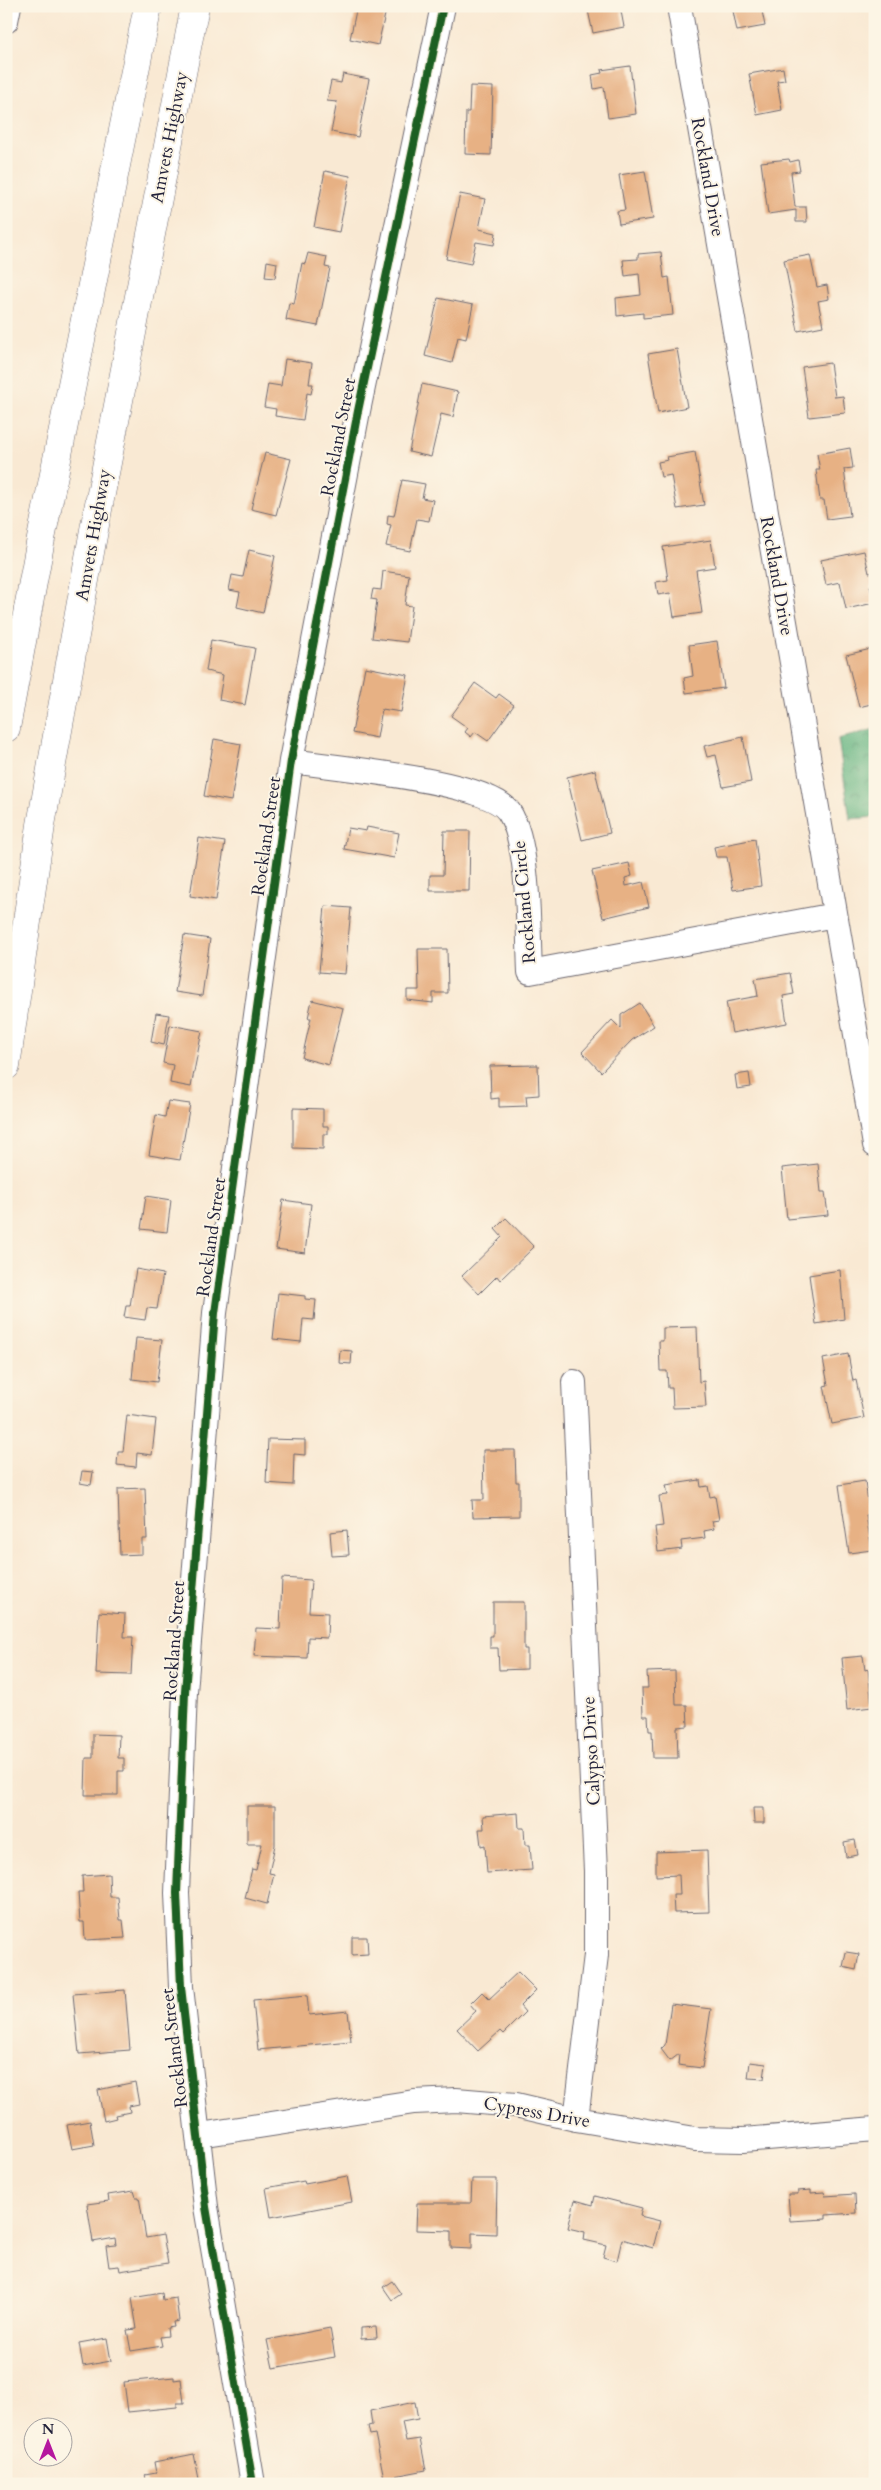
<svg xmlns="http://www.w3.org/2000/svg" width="881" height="2490" font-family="Cardo,serif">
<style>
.forest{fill:url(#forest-crowns);stroke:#416a5c}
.building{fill:#e7b184}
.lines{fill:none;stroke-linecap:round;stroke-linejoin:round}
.minor-casing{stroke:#6d6870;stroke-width:26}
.motorway-casing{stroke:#6d6870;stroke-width:29}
.minor{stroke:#fff;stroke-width:24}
.motorway{stroke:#fff;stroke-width:28}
.cycleway-casing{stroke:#fcf5e5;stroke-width:11}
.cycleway{stroke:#1b5e20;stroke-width:8}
.labels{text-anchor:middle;stroke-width:4;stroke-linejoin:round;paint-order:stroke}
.street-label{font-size:18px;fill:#22223b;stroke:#fcf5e5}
</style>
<defs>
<pattern id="forest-crowns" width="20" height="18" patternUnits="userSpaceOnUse" patternTransform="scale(1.25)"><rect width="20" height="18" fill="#60b27e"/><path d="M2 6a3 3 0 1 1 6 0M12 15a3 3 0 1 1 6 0" fill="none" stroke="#4f9068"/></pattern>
</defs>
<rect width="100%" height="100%" fill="#fcf5e5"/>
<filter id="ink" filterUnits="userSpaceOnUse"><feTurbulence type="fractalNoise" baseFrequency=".02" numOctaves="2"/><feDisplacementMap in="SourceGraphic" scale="10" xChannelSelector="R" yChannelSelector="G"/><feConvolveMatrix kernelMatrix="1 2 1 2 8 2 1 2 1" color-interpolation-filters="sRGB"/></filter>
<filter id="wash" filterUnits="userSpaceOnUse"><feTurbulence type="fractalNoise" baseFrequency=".0096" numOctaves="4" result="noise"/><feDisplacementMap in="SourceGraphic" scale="20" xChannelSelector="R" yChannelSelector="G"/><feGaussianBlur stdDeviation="1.12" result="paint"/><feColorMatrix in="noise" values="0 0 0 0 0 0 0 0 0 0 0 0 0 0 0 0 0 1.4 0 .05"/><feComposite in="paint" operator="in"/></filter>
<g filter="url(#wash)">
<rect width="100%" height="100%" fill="#f9e9d3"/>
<path class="forest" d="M875,729V817L850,819L838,739Z"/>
<g id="blocks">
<path class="building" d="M357,6H387L378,45L350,39Z
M587,6H620L624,27L593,33Z
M732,6H761L765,26L737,31Z
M630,66L636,114L608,118L604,87L594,89L592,75L602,73L601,70Z
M783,68L785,80L777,81L782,110L757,115L749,74Z
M343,74L369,79L358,137L331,132L337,102L327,101L331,81L341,83Z
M470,86L493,87L491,155L465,154L466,112H469Z
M789,159L790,162L798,160L800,171L791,172L795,207H806L807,222H796V210L768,214L761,162Z
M325,171L350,176L339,232L314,227Z
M645,171L653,219L619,224L617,211L625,210L619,175Z
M460,194L485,199L479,229L496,233L494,245L476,242L471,264L446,259Z
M661,252L664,278L669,277L673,315L643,318V313L617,316L616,298L641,295L639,274L625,276L623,260L638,259V254Z
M308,253L327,257L325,267L330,268L318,326L286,320L289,303L294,304L302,263L305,264Z
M810,255L817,287L827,285L829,299L818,301L823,326L798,331L784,260Z
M267,261L277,263L275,278L265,277Z
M438,298L473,305L466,339L458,337L452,363L425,356Z
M677,349L687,407L658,413L648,354Z
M285,359L312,363L309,384H313L311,394L307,393L303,420L275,416L276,409L264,407L268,384L281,386Z
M830,363L835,397L843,396L845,413L809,417L802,367Z
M422,384L458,392L453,417L441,414L431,457L409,452Z
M850,448L853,468L844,469L850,516L827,519L824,500H820L816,470H820L817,454Z
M695,452L704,505L677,509L671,475L661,477L658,462L668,460L667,457Z
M265,453L291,459L276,515L251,509Z
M402,480L425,484L422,498L433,500L429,521L417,519L410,551L386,546L391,525L387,524L388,515L394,516Z
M711,540L715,567L696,570L702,613L674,617L670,593L658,595L656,582L668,580L663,547Z
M249,550L275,556L263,613L237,607L240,592L229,590L232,575L243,577Z
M864,551L869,573L875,572V585L870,586L874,603L846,609L840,582L826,585L821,560Z
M383,571L409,575L405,605L412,606L407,642L372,638L377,600L371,599L373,589L381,590Z
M211,640L255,648L245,705L219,700L223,675L206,671Z
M717,641L724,688L686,693L684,678L693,676L689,645Z
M875,648V703L859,707L846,655Z
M365,667L408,675L401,712L382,709L377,738L352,733Z
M475,683L496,698L499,694L514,705L488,741L475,732L471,737L465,732L468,728L451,716Z
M743,737L751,782L723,787L716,755L707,757L704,746Z
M214,739L241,744L231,801L204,796Z
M595,770L610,833L582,840L567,777Z
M367,827L399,833L394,858L344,849L348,828L366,831Z
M444,831H470L469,891H430V875H443Z
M199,838L225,842L216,900L190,896Z
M755,839L761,886L733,890L727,857H716L714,847Z
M629,863L632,876L625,878L626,886L643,882L649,907L603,918L592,871Z
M325,906L351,908L345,974L319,972Z
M184,935L210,939L202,996L175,992Z
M418,949H447L448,993H433V1003L407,1000V990H419Z
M790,973L794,994L783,996L787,1023L732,1033L726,1002L758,996L755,979Z
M312,1000L343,1008L329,1065L302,1058L311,1018H308Z
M640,1003L654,1026L632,1040L601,1072L582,1052L612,1020L621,1029V1015Z
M156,1013L169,1015L164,1045L151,1042Z
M170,1025L202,1031L191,1087L170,1083L173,1065L163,1063Z
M538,1065L539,1095L526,1096L527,1106L499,1107V1098L491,1099L490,1066Z
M749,1073L751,1087L737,1089L735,1075Z
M168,1101L190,1104L180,1160L149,1155L156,1115L165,1117Z
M293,1108L323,1109V1126H328V1134H323V1149L293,1148Z
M818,1164L821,1192H825L828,1215L787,1219L782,1168Z
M146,1196L171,1200L167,1232L141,1229Z
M283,1200L311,1204L305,1253L276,1249Z
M506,1218L534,1247L500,1280L497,1276L479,1294L462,1276L502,1237L495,1229Z
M136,1269L163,1274L157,1309L147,1308L145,1320L124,1317L126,1306H130Z
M840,1270L844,1319L816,1324L809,1275Z
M278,1293L305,1296V1299L316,1300L314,1320L303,1319L301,1342L273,1339Z
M697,1327L699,1382L704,1381L706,1407L673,1408L672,1388H668L667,1371H660L659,1341H663V1328Z
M136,1338L162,1340L157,1382L132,1379Z
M340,1350L352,1351L351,1364L339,1363Z
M848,1354L853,1381L856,1380L864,1418L832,1424L824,1386L828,1385L823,1359Z
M127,1415L156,1419L152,1455L137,1453L136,1467L117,1465L118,1452H123Z
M268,1439L305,1440V1455L294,1454L293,1485L266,1483Z
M483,1450H515L516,1482H519V1516L473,1517L472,1500H484Z
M82,1471L93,1472L91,1485L80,1483Z
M700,1480L701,1487L708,1486L710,1497L715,1496L719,1520L712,1521L714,1529L704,1531L705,1538L681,1541L682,1549L658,1552L655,1527L663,1526L659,1496L668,1495L666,1485Z
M865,1481L870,1515H866L872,1550L849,1553L839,1485Z
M145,1488L147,1539H142V1554L120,1555L118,1489Z
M347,1530L349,1555L332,1556L330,1532Z
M282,1578L311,1580L309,1612L328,1613L327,1638L308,1637L307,1658L254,1656L256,1628L280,1629Z
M493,1602H524V1649H527V1669L499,1670L498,1648H490V1636H493Z
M99,1612L125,1614L124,1637H133L131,1675L96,1674Z
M863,1656L865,1670L868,1669L872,1707L847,1710L842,1658Z
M675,1671L676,1705H687L688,1726L677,1727L678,1758H653L652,1731H649L648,1716H643L642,1688H648L647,1672Z
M93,1734L119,1735L118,1758H124V1771H118V1795H85L86,1758H93Z
M247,1806H275V1845L269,1873L274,1874L267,1904L245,1898L252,1869L256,1870L262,1844H247Z
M753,1808H764V1823H754Z
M518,1813L519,1828H524L525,1845H530L532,1870L487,1873L485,1845L481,1846L479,1829H484L483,1816Z
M855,1840L858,1855L846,1857L844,1842Z
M707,1850L709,1912L674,1913L673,1895H680L679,1875L656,1876V1852Z
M109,1874L110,1897H118L120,1920H123L125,1938L85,1940L84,1922H80L78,1892H83L82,1876Z
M352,1937H367L368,1954L352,1955Z
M846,1952L859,1954L856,1970L843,1967Z
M518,1972L536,1990L520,2006L525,2012L503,2034L500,2031L478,2051L457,2029L476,2011L470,2004L482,1992L489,1999Z
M125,1990L130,2050L79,2054L73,1994Z
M307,1995L309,2015L348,2011L351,2041L258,2050L253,2000Z
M671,2004L711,2009L702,2068L678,2065L679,2054L670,2061L661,2049L665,2045Z
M750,2062L766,2064L764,2079L748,2078Z
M135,2082L139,2104L129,2106L130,2112L115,2115L116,2118L104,2121L98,2090Z
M90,2121L94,2145L72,2149L67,2125Z
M347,2176L352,2202L271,2217L266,2188L304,2181L305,2184Z
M472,2179H497L496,2234L472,2233V2249L451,2248V2231L416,2230L417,2203H471Z
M811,2190V2193L824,2192L825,2196L855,2194L856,2213L826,2215V2219L790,2221L788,2194H798V2191Z
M134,2191L136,2197H139L146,2238L163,2235L168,2263L120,2271L119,2266L109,2267L106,2246L116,2245L115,2238L93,2242L87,2204L109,2201L108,2195Z
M595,2196L642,2208L640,2216L660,2221L653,2248L622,2239L617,2261L603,2257L606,2245L584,2240L585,2232L568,2228L575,2200L593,2205Z
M392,2281L401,2294L392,2300L383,2287Z
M162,2293L163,2300L176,2298L179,2321L173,2322L174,2327L167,2328L168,2336L160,2337L162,2346L131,2351L127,2330L137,2329L132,2298Z
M376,2327L377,2338L361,2339V2328Z
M330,2328L335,2357L273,2368L267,2340Z
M107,2338L111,2361L83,2366L79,2343Z
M174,2377V2380L181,2379L184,2403H177V2407L128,2412L124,2382Z
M415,2402L418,2419L402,2422L406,2441L420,2439L426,2470L384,2478L375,2434L370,2435L368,2426L372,2425L370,2411Z
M194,2454L200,2484H147L145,2475L156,2473L154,2462Z"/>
</g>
</g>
<g filter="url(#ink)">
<use href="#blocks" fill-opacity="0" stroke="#6d6870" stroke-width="1"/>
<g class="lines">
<defs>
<path id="minor" d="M679,6L875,1145
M6,21L9,6
M291,761C331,767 490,781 509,812C530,844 528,932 530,972L835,915
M574,1382L596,1871V1955L576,2119
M200,2135L414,2102L456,2100L516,2105L576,2119L695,2139L743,2140L875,2129
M253,2484L206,2207L181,1987L177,1893L185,1692L215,1313L291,761L358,411L443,6"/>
<path id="motorway" d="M6,728L40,544L148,6
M6,1066L41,825L94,530L195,6"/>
</defs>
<use href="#minor" class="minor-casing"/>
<use href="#motorway" class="motorway-casing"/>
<use href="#minor" class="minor"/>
<use href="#motorway" class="motorway"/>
<defs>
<path id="cycleway" d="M253,2484L206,2207L181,1987L177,1893L185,1692L215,1313L291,761L358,411L443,6"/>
</defs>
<use href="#cycleway" class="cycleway-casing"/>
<use href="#cycleway" class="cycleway"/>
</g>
</g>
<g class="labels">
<g class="street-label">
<text transform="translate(169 137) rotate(-79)" y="6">Amvets Highway</text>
<text transform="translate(708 177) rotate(80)" y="6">Rockland Drive</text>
<text transform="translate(338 437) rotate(-79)" y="6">Rockland Street</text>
<text transform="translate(93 535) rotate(-80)" y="6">Amvets Highway</text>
<text transform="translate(777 576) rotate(80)" y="6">Rockland Drive</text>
<text transform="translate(266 836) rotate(-82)" y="6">Rockland Street</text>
<text transform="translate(524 902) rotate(-95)" y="6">Rockland Circle</text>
<text transform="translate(211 1237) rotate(-82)" y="6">Rockland Street</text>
<text transform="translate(174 1641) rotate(-86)" y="6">Rockland Street</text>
<text transform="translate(591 1751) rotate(-93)" y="6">Calypso Drive</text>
<text transform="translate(174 2048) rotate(-97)" y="6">Rockland Street</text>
<text transform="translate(537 2112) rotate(10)" y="6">Cypress Drive</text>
</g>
</g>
<rect width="881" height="2490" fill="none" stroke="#fcf5e5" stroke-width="25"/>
<g transform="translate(48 2442)"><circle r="24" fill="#fcf5e5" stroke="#a5a1a1"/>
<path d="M0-4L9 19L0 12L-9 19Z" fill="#b5179e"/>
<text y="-8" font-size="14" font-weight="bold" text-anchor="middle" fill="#22223b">N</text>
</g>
</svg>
